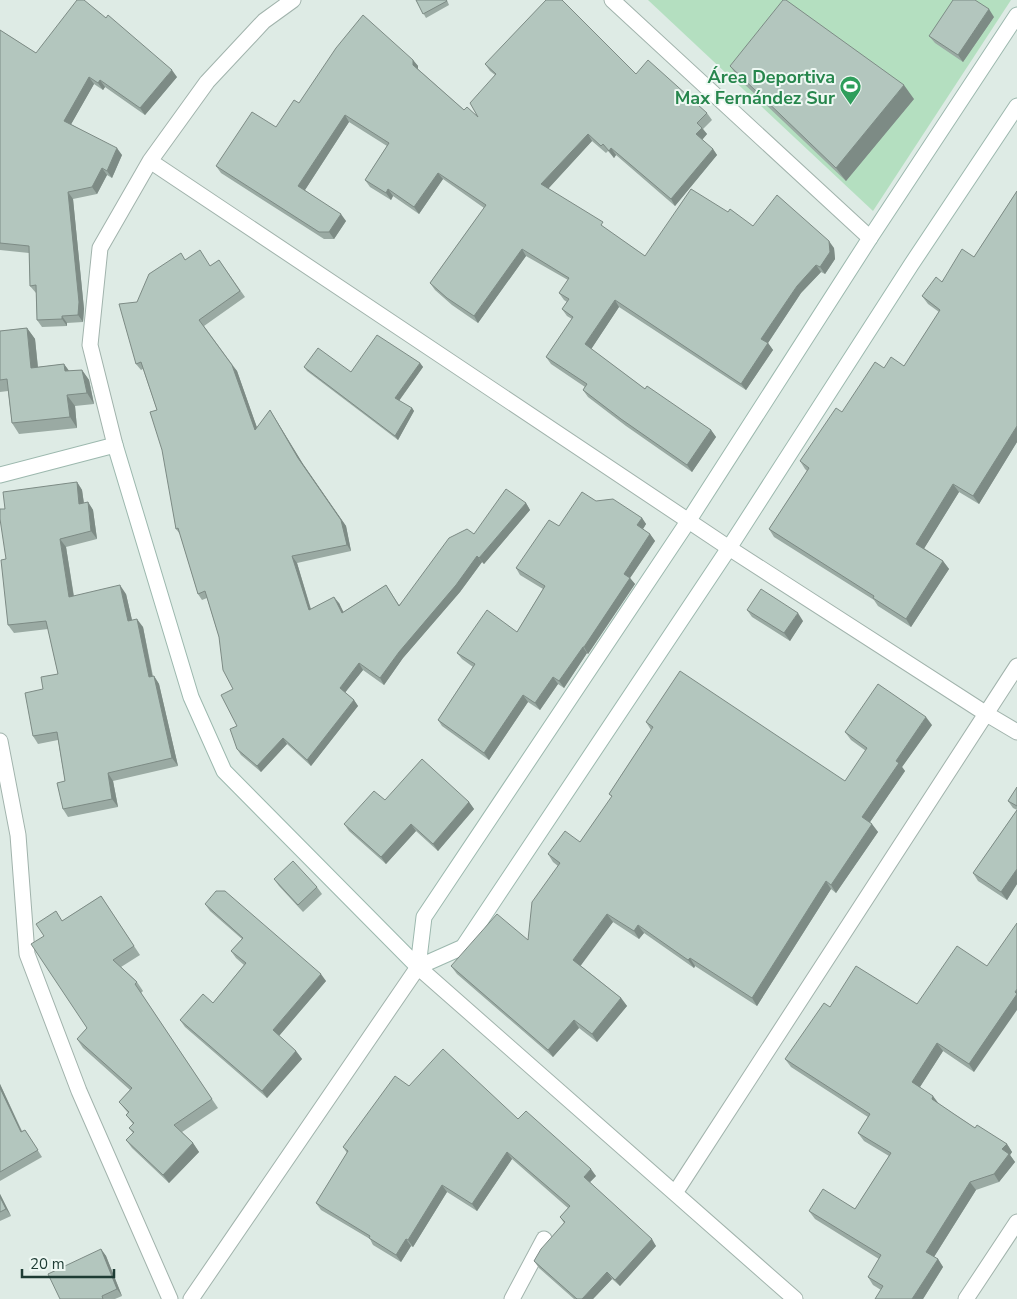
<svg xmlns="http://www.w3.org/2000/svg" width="1017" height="1299" font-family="'Nunito Sans',sans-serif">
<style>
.green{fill:#b4dfc0}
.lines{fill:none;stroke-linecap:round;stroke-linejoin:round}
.lane-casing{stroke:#a1b3ac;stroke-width:17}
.street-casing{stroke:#a1b3ac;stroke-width:17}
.secondary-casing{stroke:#9cb8ae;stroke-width:17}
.lane{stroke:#fff;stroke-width:15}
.street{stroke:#fff;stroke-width:15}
.secondary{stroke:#fff;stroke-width:15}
.wall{fill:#9aaaa3}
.shaded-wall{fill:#7d8b85}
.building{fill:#b3c6be;stroke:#7d8b85}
.labels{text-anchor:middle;stroke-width:4;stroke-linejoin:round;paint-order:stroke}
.leisure-label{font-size:18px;font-weight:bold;fill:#27864d;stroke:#eef8f3;text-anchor:end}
</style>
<rect width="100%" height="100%" fill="#deebe5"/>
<path class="green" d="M648,0H1011L873,211Z"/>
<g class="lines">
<defs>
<path id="lane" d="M512,1299L544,1239"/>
<path id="street" d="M612,0L870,238
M150,161L729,548L985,713L1017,732
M115,445L90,345L100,248L150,161L207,82L264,21L293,0
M0,741L18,835L27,954L79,1091L170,1299
M675,1193L1017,666
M191,1299L418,967L795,1299
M966,1299L1017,1222"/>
<path id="secondary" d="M0,475L115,445L191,697L224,771L418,967
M418,967L424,917L689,520L870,238L1017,15
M418,967L463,947L729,548L911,265L1017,106"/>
</defs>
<use href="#lane" class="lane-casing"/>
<use href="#street" class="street-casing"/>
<use href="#secondary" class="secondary-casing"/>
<use href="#lane" class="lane"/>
<use href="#street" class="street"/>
<use href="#secondary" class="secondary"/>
</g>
<path class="wall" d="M416,0H447L449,5L426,18Z
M994,17L963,62L935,43L929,36Z
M0,30L36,53L177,77L145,115L105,87L103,90L94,84L71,124L122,155L112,178L107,175L97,194L73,199L84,309L83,322L67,323V326L42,327L37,320L36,293L30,286L29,253L0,250Z
M413,60L418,66V69L464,110L478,117L495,75L490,71L485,64L636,74L707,113L712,120L703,129L707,134L702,140L713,149L717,155L675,206L616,155L614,158L608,151L606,153L592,141L548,189L645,256L728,212L753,226L834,248L835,259L825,274L821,272L801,293L768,343L773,350L746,390L619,307L591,349L645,389L711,430L716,437L692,472L626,426L588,397L583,390L585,387L551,364L546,357L572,319L567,316L562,309L567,302L564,300L559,293L568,280L526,256L478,323L452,305L435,290L430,283L484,208L443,179L419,214L393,196L391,200L370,187L365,180L387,146L349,122L305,190L346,221L334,239H324L221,173L216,166L276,127L299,103Z
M730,66L914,99L846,181L740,80Z
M1017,191V442L979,504L959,492L924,548L943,561L949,569L911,627L878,606L874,600L774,537L769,529L807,471L805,469L800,461L884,368L904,366L939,312L928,304L922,296L974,257Z
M185,260L210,266L219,260L245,297L204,326L237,371L257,428L270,410L303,464L346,526L351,551L297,563L311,609L339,603L343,612L386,585L399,605L474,534L526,503L530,510L484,564L482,562L460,592L403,658L384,685L363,670L345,692L354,700L358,706L311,766L287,744L261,772L241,755L237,749V726L233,689L219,637L207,598L202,600L198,594L180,534L176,529L157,410L143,369L141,370L136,364L137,302Z
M27,328L35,339L38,367L64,364L69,371L82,370L89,380L94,404L75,406L77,428L19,434L12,423L8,391L0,392V331Z
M420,363L423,367L399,401L412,408L414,411L398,440L307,371L304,367L351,372Z
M77,482L82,490L84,503L88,502L93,510L97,539L66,547L74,596L126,594L132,620L143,627L153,676H154L159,684L178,766L113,781L118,807L68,817L63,809L65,781L58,740L38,744L33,736L43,689L58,674L48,629L14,633L8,625L5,509Z
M596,501L642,518L646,524L643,529L650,534L655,541L630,578L635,584L588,654L587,653L564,688L558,684L540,710L528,702L489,760L442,726L438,720L473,667L462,659L457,653L517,632L543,589L520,575L516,568L559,526Z
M747,610L803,621L790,641L752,617Z
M646,722L845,781L866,751L851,740L845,732L932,725L902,767L905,771L870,822L878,832L836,893L831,889L757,1006L695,966L694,968L644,933L639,939L613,922L580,965L621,998L627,1006L597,1042L579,1028L553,1057L457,974L451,966L528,940L558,866L553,862L548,854L580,842L612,797L609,794L651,730Z
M1017,787V884L1007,900L978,881L973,873L1017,810L1013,808L1008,801Z
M385,800L469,802L474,809L438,851L416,831L386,864L349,831L344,824Z
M274,879L317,887L322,894L303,912L279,886Z
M101,896L140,955L121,967L137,982L143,991L141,993L218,1108L182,1132L193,1143L199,1152L169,1183L132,1148L126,1140L133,1133L129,1128L133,1124L126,1115L128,1113L119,1102L130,1090L83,1048L77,1039L87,1028L44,936L62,921Z
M205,904L326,981L279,1036L296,1051L302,1059L267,1098L185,1027L180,1020L213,1003L244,965L236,958L231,951L242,939L210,911Z
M987,966L974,1072L943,1051L920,1087L939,1104L975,1128L1007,1144L1012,1152L1010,1155L1015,1162L999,1182L976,1190L934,1257L938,1259L943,1267L923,1299H875L881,1290L873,1285L868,1277L879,1259L815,1219L809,1211L855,1209L889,1156L864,1141L858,1133L868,1117L791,1067L785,1059L830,1007L917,1004Z
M0,1084L22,1131L25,1130L42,1157L0,1181Z
M409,1086L518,1119L596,1176L590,1182L656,1246L620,1286L612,1279L593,1299H574L539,1268L534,1261L564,1223L560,1217L568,1208L512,1159L477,1211L447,1192L413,1247L411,1246L401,1262L373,1245L370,1239L321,1210L316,1203L347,1153L343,1147Z
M0,1194L11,1216L0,1221Z
M101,1249L106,1256L122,1296L115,1299H60Z"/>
<path class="shaded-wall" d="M989,9L994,17L963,62L958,55Z
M413,60L418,66V72L413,65Z
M172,70L177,77L145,115L140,108Z
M89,77L94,84L69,128L64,121Z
M100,80L105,87L103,90L98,83Z
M904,85L914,99L846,181L836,168Z
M345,115L349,122L303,193L298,186Z
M702,128L707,134L701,141L696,134Z
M588,134L592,141L546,191L541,184Z
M117,148L122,155L112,178L107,171Z
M611,148L616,155L614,158L609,151Z
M713,149L717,155L675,206L671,199Z
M102,168L107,175L97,194L92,187Z
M438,173L443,179L419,214L414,207Z
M388,189L393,196L391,200L386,193Z
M68,192L73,199L84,309L83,322L78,315Z
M341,214L346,221L334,239L329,232Z
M829,241L834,248L835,259L825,274L820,267Z
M522,249L526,256L478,323L474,316Z
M816,265L821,272L801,293L766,346L761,339L797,286Z
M615,300L619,307L590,351L585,344Z
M62,316L67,323V326L62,319Z
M27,328L35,339L39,379L31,368Z
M768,343L773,350L746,390L741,384Z
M420,363L423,367L398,402L395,398Z
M64,364L72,375L65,371Z
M232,365L237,371L260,436L255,430Z
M82,370L89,380L94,404L87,393Z
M67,395L75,406L77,428L70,417Z
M412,408L414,411L398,440L395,436Z
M270,410L303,464L346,526L351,551L347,545L298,458Z
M1017,426V442L979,504L973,496Z
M711,430L716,437L692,472L687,465Z
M77,482L82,490L85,512L79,504Z
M953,484L959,492L922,552L916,544Z
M88,502L93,510L97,539L91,531Z
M526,503L530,510L484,564L479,558Z
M642,518L646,524L641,532L637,525Z
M650,534L655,541L630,578L635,584L588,654L584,647L624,574Z
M60,539L66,547L75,605L69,597Z
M292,556L297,563L313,617L309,610Z
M477,556L482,562L460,592L403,658L384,685L380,678L399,652Z
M943,561L949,569L911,627L906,619Z
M120,585L126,594L134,629L128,621Z
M334,597L339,603L347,619L342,613Z
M798,613L803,621L790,641L784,633Z
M137,619L143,627L154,685L149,677Z
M583,647L587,653L564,688L559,681Z
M359,663L363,670L344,694L340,688Z
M154,676L159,684L178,766L172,758Z
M553,677L558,684L540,710L535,703Z
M523,695L528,702L489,760L484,753Z
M354,700L358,706L311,766L307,760Z
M926,717L932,725L902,767L905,771L868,825L862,817L896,761Z
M283,738L287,744L261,772L257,766Z
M108,773L113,781L118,807L112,799Z
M469,802L474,809L438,851L433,844Z
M411,824L416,831L386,864L381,857Z
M872,824L878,832L836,893L831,885Z
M1017,869V884L1007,900L1001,892Z
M826,881L831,889L757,1006L752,998Z
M607,914L613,922L579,968L573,960Z
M638,925L644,933L639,939L634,931Z
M690,958L695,966L694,968L688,960Z
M321,974L326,981L278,1037L273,1030Z
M1017,989V1010L974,1072L969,1064Z
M621,998L627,1006L597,1042L592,1034Z
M574,1020L579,1028L553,1057L548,1050Z
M937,1043L943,1051L918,1090L912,1082Z
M296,1051L302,1059L267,1098L262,1091Z
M0,1084L25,1139L21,1132L0,1088Z
M933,1096L939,1104L932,1099Z
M193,1143L199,1152L169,1183L163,1175Z
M1007,1144L1012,1152L1010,1155L1015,1162L999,1182L994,1174L1002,1149Z
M507,1152L512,1159L477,1211L472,1204Z
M591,1169L596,1176L589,1183L584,1177Z
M970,1182L976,1190L932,1260L926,1252Z
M442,1185L447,1192L413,1247L408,1240Z
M0,1194L11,1216L6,1209L0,1197Z
M406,1239L411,1246L401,1262L396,1255Z
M652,1239L656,1246L620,1286L615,1280Z
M101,1249L106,1256L122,1296L117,1289Z
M938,1259L943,1267L923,1299H912Z
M607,1272L612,1279L593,1299H582Z"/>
<path class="building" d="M77,0H84L106,18L108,15L172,70L140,108L100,80L98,83L89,77L64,121L117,148L107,171L102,168L92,187L68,192L79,302L78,315L62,316V319L37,320L36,285L30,286L29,246L0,243V30L36,53Z
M416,0H446L447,1L423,14Z
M546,0H562L636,74L648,60L707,113L697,123L702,128L696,134L713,149L671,199L611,148L609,151L603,144L601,146L588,134L541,184L603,222L601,225L645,256L691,189L728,212L730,209L753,226L777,195L829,241L830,252L820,267L816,265L797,286L761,339L768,343L741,384L615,300L585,344L645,389L647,386L711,430L687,465L621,419L583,390L587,384L546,357L573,317L562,309L569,299L559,293L569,278L522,249L474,316L447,298L430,283L486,205L438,173L414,207L388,189L386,193L365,180L389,143L345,115L298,186L341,214L329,232H319L216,166L252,112L276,127L294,100L299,103L336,48L363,15L413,60V65L464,110L467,107L478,117L470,103L496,74L485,64Z
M783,0H786L904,85L836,168L730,66Z
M953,0H975L989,9L958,55L929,36Z
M1017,191V426L973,496L953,484L916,544L943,561L906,619L873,598L874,596L769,529L809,468L800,461L836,408L842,412L875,362L884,368L891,357L904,366L940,310L922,296L936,277L942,282L962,249L974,257Z
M200,250L210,266L219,260L240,291L199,320L232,365L255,430L270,410L298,458L341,520L347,545L292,556L309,610L334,597L342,613L386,585L399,606L449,538L467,529L474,534L506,489L526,503L479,558L477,556L456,585L399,652L380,678L359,663L340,688L354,700L307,760L283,738L257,766L237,749L230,729L237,726L221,695L233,689L223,670L219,637L205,591L198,594L178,528L176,529L162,450L150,412L157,410L141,362L136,364L119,304L137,302L149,274L181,253L185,260Z
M27,328L31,368L64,364L65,371L82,370L87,393L67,395L70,417L12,423L7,379L0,380V331Z
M377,335L420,363L395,398L412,408L395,436L304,367L318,348L351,372Z
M77,482L79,504L88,502L91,531L60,539L69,597L120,585L128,621L137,619L149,677L154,676L172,758L108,773L112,799L63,809L57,783L65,781L57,732L33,736L25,693L43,689L41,677L58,674L46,621L8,625L1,560L6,559L0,519V509H5L3,492Z
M582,492L596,501L613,499L642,518L637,525L650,534L624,574L630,578L584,647H583L559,681L553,677L535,703L523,695L484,753L438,720L475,664L457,653L487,610L517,632L545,586L516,568L549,520L559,526Z
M761,589L798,613L784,633L747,610Z
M680,671L845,781L867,748L845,732L878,684L926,717L896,761L899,763L862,817L872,824L831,885L826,881L752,998L690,958L688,960L638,925L634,931L607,914L573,960L621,998L592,1034L574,1020L548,1050L451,966L497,914L528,940L532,902L560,863L548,854L565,831L580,842L612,796L609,794L653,727L646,722Z
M422,759L469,802L433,844L411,824L381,857L344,824L374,791L385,800Z
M1017,787V806L1008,801Z
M1017,810V869L1001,892L973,873Z
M293,861L317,887L298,905L274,879Z
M216,891H225L321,974L273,1030L296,1051L262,1091L180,1020L203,994L213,1003L246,963L231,951L243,938L205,904Z
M101,896L134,946L113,960L137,982L135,984L212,1099L174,1125L193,1143L163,1175L126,1140L134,1132L129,1128L134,1123L126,1115L129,1112L119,1102L132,1088L77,1039L87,1028L31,944L44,936L36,924L56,911L62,921Z
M1017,923V989L1015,992L1017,994L969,1064L937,1043L912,1082L933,1096L932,1099L954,1114L975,1128L977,1125L1007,1144L1002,1149L1009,1154L994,1174L970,1182L926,1252L938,1259L912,1299H875L883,1286L868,1277L881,1255L809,1211L823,1189L855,1209L891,1153L858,1133L870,1114L785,1059L824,1003L830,1007L856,966L917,1004L957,946L987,966Z
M443,1049L518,1119L526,1111L591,1169L584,1177L652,1239L615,1280L607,1272L582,1299H577L534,1261L541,1249L565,1222L560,1217L570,1206L507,1152L472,1204L442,1185L408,1240L406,1239L396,1255L369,1238L370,1236L316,1203L348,1151L343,1147L395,1076L409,1086Z
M0,1088L21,1132L25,1130L38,1150L0,1172Z
M0,1197L6,1209L0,1212Z
M101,1249L117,1289L102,1296L103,1299H60L48,1274Z"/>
<defs>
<symbol id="stadium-pin" viewBox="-11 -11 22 30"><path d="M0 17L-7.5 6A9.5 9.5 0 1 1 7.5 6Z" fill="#2e9e5b" stroke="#eef8f3"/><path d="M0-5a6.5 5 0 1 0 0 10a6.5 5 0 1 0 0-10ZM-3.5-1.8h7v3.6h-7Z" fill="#fff"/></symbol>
</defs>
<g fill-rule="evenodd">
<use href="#stadium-pin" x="838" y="74" width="25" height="34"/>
</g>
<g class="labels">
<g class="leisure-label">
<text x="835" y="83">Área Deportiva<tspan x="835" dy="21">Max Fernández Sur</tspan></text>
</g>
</g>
<path d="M22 1269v8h92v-8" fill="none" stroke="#1e3c34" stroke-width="2.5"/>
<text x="30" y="1269" font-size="15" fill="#1e3c34" stroke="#eef8f3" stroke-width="4" paint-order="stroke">20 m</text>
</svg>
